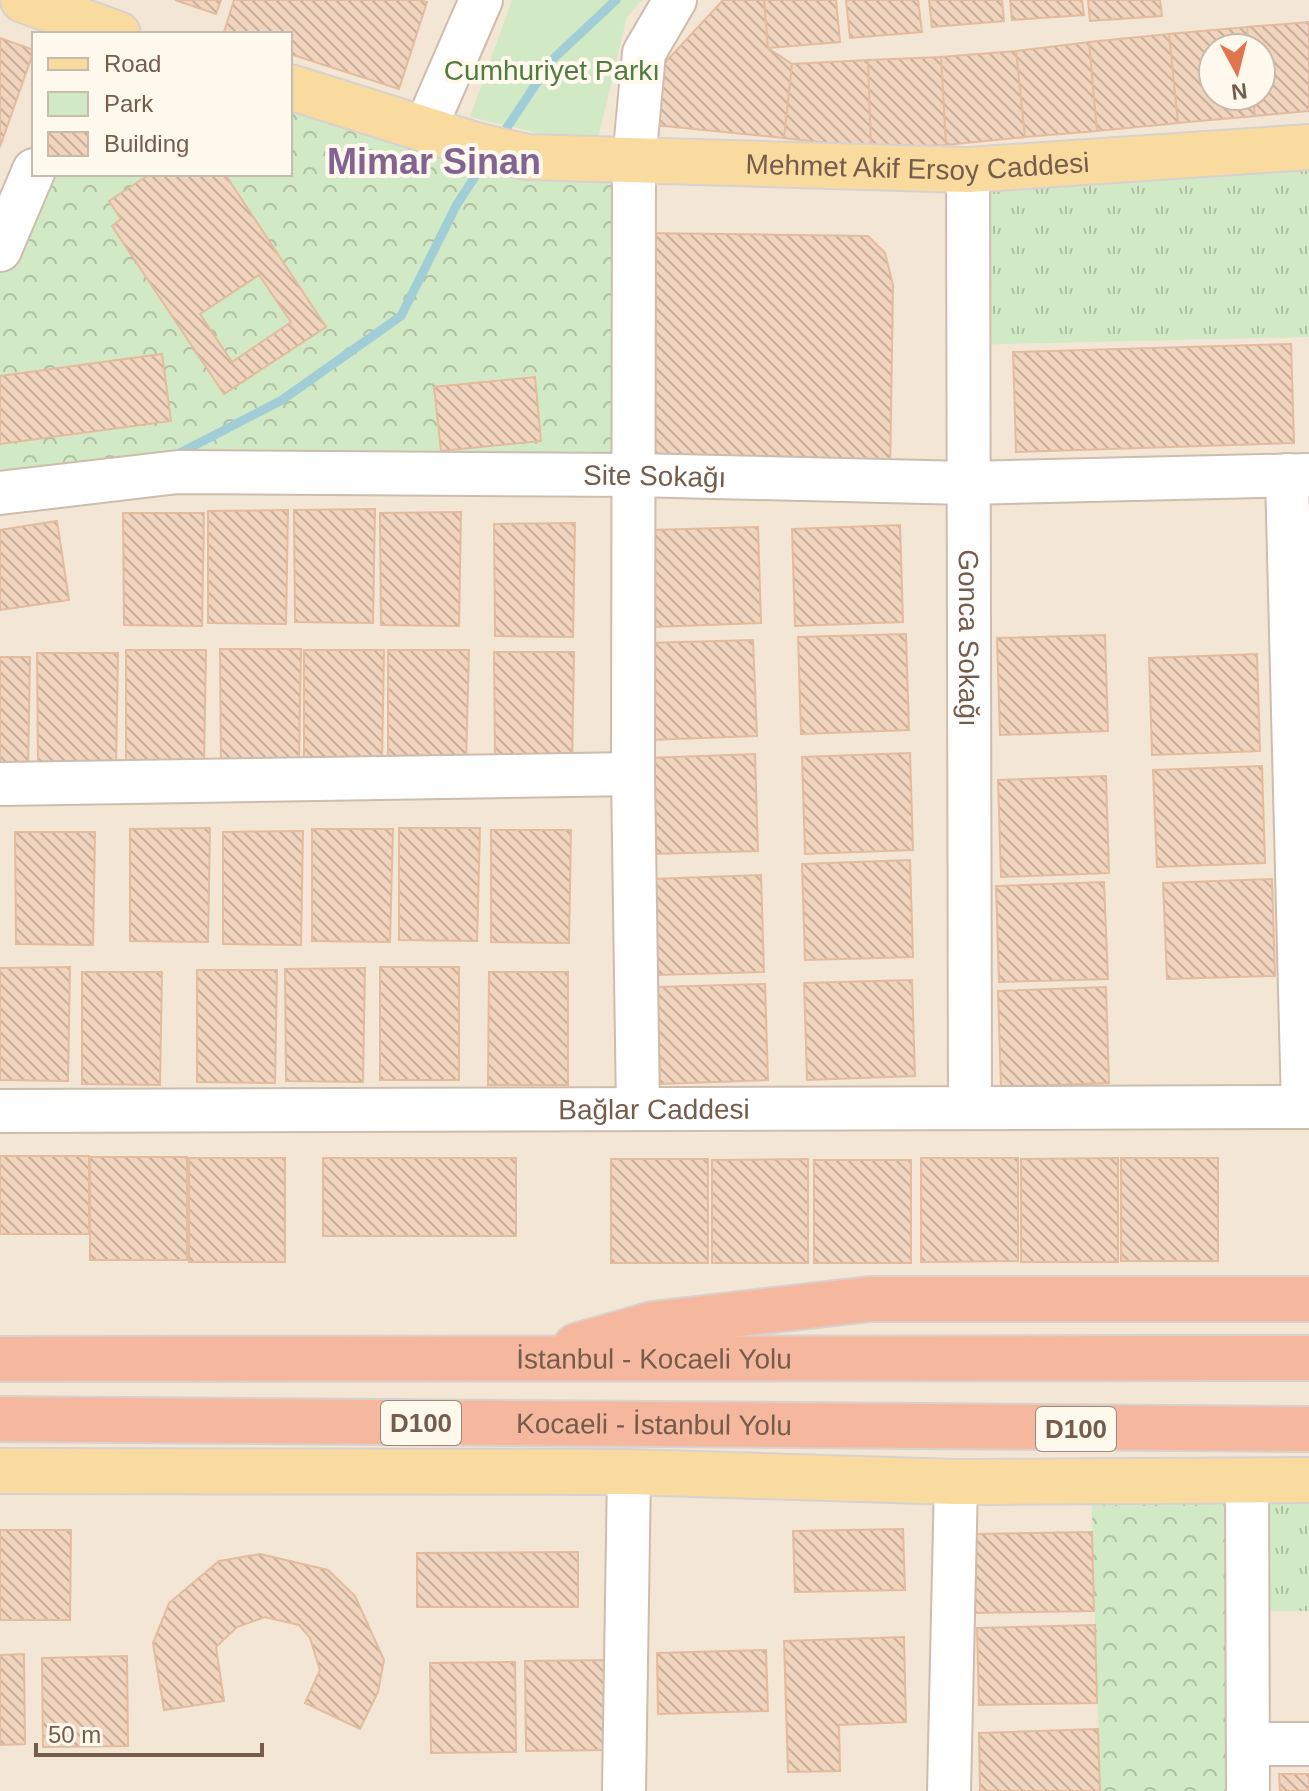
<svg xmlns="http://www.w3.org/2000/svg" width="1309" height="1791" font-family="Helvetica,sans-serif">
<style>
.residential{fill:#f3e6d5;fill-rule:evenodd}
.grass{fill:url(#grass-tufts)}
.forest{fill:url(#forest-crowns)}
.park{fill:#d2e9c5}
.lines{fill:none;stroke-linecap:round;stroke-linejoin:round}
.stream{stroke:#a1cdd7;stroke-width:9}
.building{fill:url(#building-back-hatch);stroke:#e3bb9f;stroke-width:2;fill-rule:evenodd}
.minor-casing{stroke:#cebcad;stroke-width:46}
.major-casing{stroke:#d8d1cd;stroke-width:48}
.highway-casing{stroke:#d8d1cd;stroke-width:48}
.minor{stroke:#fff;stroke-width:42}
.major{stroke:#f9dba0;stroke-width:44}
.highway{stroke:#f5b89e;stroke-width:44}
.labels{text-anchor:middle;stroke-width:8;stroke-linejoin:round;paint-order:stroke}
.shield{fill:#fff8ec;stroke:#9e8b7b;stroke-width:2}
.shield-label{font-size:26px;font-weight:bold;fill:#755c4b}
.park-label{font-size:28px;fill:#527a43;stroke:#fff8ec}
.street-label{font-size:28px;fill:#755c4b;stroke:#fff8ec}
.district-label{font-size:36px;font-weight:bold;fill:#836391;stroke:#fff8ec}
</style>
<defs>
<pattern id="grass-tufts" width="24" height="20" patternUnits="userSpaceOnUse" patternTransform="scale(2)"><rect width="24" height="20" fill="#d2e9c5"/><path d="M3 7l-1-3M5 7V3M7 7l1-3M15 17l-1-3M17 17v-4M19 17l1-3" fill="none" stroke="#afc0a2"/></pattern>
<pattern id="forest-crowns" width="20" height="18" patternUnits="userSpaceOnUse" patternTransform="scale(2)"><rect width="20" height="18" fill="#d2e9c5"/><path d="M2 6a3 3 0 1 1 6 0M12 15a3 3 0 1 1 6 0" fill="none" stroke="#afc0a2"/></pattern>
<pattern id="building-back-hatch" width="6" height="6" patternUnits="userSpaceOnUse" patternTransform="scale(2)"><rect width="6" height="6" fill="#f1d4be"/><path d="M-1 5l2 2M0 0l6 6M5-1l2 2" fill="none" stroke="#c8af9c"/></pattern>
</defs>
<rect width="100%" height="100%" fill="#fcf4e6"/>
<path class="residential" d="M0,0H1309V1791H0ZM34,34H290V174H34ZM1213,48H1261V96H1213Z"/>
<path class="grass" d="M1309,147V337L967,345L968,170Z
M1247,1480H1309V1611H1248Z"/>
<path class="forest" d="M290,87L634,161V475L0,493V250L34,174H290Z
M1247,1480L1248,1791H1100L1091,1481Z"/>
<path class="park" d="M512,0H642L627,17L598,138L537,133L470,117Z"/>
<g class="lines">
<path class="stream" d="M500,138L552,60L616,0
M178,454L282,400L401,316L457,204L486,160"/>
</g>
<path class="building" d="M175,0H221L216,14Z
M234,0H419L427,2L399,89L290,54V34L224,32Z
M723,0H764L768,48L792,64L784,138L655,125L661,67Z
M764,0H836L840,42L768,48Z
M846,0H918L922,32L850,38Z
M929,0H1002L1004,21L932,27Z
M1010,0H1082L1084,15L1012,20Z
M1088,0H1160L1162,16L1090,21Z
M1309,22V111L1255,116L1253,96H1261V48H1249L1247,27Z
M1247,27L1249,48H1213V96H1253L1255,116L1178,123L1169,34Z
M1169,34L1178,123L1097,131L1089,42Z
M0,38L34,50L0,147Z
M1089,42L1097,131L1025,137L1016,51Z
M1016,51L1025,137L946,145L941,57Z
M941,57L946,145L871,148L868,60Z
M868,60L871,148L784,138L792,64Z
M150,174H225L326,327L224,394L112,226L121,219L109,201ZM259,275L291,322L232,362L200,314Z
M644,233L868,236L885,253L893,285L890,474L640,470Z
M1291,344L1294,443L1016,452L1013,352Z
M162,354L171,421L0,444V376Z
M535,377L541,441L441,451L434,387Z
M375,509L373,623L295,622L294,510Z
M288,510L286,624L208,623V511Z
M461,512L459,626L381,625L380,513Z
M123,513H204L202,626L124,625Z
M57,521L69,600L0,610V530Z
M575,523L573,637L495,636L494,524Z
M900,525L903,622L795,626L792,529Z
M758,527L761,623L653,627L650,530Z
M906,634L909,730L801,734L798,637Z
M1105,635L1108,731L1000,735L997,638Z
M753,640L757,736L649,740L646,643Z
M220,649H301L299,763L221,762Z
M126,650H206L204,764L126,762Z
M304,650H384L382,763L304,762Z
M388,650H469L466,764L388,763Z
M494,652H574L572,765L495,764Z
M37,653H118L116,767L38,766Z
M1257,654L1260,751L1152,755L1149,658Z
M0,657H30L28,770H0Z
M910,753L913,850L805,854L802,757Z
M755,754L758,851L650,854L647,758Z
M1262,766L1265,863L1157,867L1153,770Z
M1106,776L1109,873L1001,877L998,780Z
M210,828L208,942L130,941V829Z
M399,828H480L477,941L399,940Z
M312,829H393L390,942L312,941Z
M491,830H571L569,943L491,942Z
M303,831L301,945L223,944V832Z
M15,832H95L93,945L16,944Z
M910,860L913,957L805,960L802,864Z
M761,875L764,972L656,975L652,879Z
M1272,879L1275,976L1167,979L1163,883Z
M1104,882L1108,979L999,982L996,886Z
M70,967L68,1081L0,1080V968Z
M380,967H459V1080H380Z
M365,968L363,1082L286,1081L285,969Z
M197,970H277L275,1083L197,1082Z
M82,972H162L160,1085L82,1084Z
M489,972H568V1085H488Z
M912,980L915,1076L807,1080L804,983Z
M765,984L768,1080L660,1084L657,987Z
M1106,987L1109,1083L1001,1087L998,991Z
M0,1156H89V1234H0Z
M90,1157H187V1260H90Z
M189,1158H285V1262H189Z
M323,1158H516V1236H323Z
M921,1158H1018V1261L921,1262Z
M1118,1158V1262H1021V1159Z
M1121,1158H1218V1261H1121Z
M611,1159H708V1263H611Z
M808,1159V1263H712V1160Z
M814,1160H911V1263H814Z
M903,1529L905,1590L795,1592L793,1531Z
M0,1530H71L70,1620H0Z
M1092,1532L1094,1611L975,1613L974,1534Z
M578,1552V1607H417V1553Z
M260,1554L328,1570L355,1596L384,1660L378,1692L360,1729L305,1703L320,1670L310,1638L299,1625L265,1617L237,1627L216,1647L224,1701L164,1710L153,1643L169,1603L219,1561Z
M1095,1625L1097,1703L979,1705L977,1628Z
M904,1637L906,1722L839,1725L840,1771L788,1772L784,1641Z
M766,1650L768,1711L658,1714L657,1653Z
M24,1654L25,1744L0,1745V1655Z
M127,1656L128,1746L43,1747L42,1658Z
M610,1660V1750L526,1751L525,1661Z
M515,1662L516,1752L431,1753L430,1663Z
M1098,1729L1100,1791H980L979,1733Z
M1279,1774H1309V1791H1280Z"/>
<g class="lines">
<defs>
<g id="minor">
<path d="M425,129L481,0"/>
<path id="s1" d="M968,170L970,1107"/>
<path d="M0,250L34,170"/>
<path d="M1287,475L1303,1107"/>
<path id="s2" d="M0,493L178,472L634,475L967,483L1309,475"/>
<path d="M0,784L633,774"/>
<path d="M638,1109L633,774L634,161L644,53L675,0"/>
<path id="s3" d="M0,1111L1309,1107"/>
<path d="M1247,1480L1248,1791"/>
<path d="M1249,1744H1309"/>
<path d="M624,1791L629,1472"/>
<path d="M949,1791L956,1482"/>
</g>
<g id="major">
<path d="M23,0L118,34"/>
<path id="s4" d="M290,87L475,145L527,157L968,170L1309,147"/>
<path d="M0,1471L629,1472L956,1482L1309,1480"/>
</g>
<g id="highway">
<path d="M576,1346L653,1324L870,1299H1309"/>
<path id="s5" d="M0,1359L1309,1358"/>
<path id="s6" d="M0,1419L1309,1429"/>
</g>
</defs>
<use href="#minor" class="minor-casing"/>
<use href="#major" class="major-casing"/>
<use href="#highway" class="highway-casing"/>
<use href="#minor" class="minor"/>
<use href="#major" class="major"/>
<use href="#highway" class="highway"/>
</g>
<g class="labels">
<g class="shield">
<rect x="381" y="1401" width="80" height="44" rx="6"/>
<rect x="1036" y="1407" width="80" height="44" rx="6"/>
</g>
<g class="shield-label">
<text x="421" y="1432">D100</text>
<text x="1076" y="1438">D100</text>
</g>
<g class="park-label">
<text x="552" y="80">Cumhuriyet Parkı</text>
</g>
<g class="street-label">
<text dy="10" stroke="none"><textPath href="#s4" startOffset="638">Mehmet Akif Ersoy Caddesi</textPath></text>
<text dy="10" stroke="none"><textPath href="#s2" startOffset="656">Site Sokağı</textPath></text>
<text dy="10" stroke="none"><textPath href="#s1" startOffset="468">Gonca Sokağı</textPath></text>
<text dy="10" stroke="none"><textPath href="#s3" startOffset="654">Bağlar Caddesi</textPath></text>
<text dy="10" stroke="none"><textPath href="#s5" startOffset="654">İstanbul - Kocaeli Yolu</textPath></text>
<text dy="10" stroke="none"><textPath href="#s6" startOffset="654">Kocaeli - İstanbul Yolu</textPath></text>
</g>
<g class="district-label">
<text x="434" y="174">Mimar Sinan</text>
</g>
</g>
<rect x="32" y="32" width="260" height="144" fill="#fff8ec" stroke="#c8baac" stroke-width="2"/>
<rect x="48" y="58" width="40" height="12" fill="#f9dba0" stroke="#c8baac" stroke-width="2"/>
<text x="104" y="72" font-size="24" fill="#755c4b">Road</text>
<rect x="48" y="92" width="40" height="24" fill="#d2e9c5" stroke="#c8baac" stroke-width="2"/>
<text x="104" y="112" font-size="24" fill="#755c4b">Park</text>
<rect x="48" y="132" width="40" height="24" fill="url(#building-back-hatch)" stroke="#c8baac" stroke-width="2"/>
<text x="104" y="152" font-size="24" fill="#755c4b">Building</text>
<g transform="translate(1237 72) rotate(173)"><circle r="38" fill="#fff8ec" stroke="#c8baac" stroke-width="2"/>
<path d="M0-6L14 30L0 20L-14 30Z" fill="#e3754e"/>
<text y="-12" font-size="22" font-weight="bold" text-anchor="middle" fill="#755c4b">N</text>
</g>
<path d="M36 1743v12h226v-12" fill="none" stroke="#755c4b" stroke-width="4"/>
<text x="48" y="1743" font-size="24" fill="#755c4b" stroke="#fff8ec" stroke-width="6" paint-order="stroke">50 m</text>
</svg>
